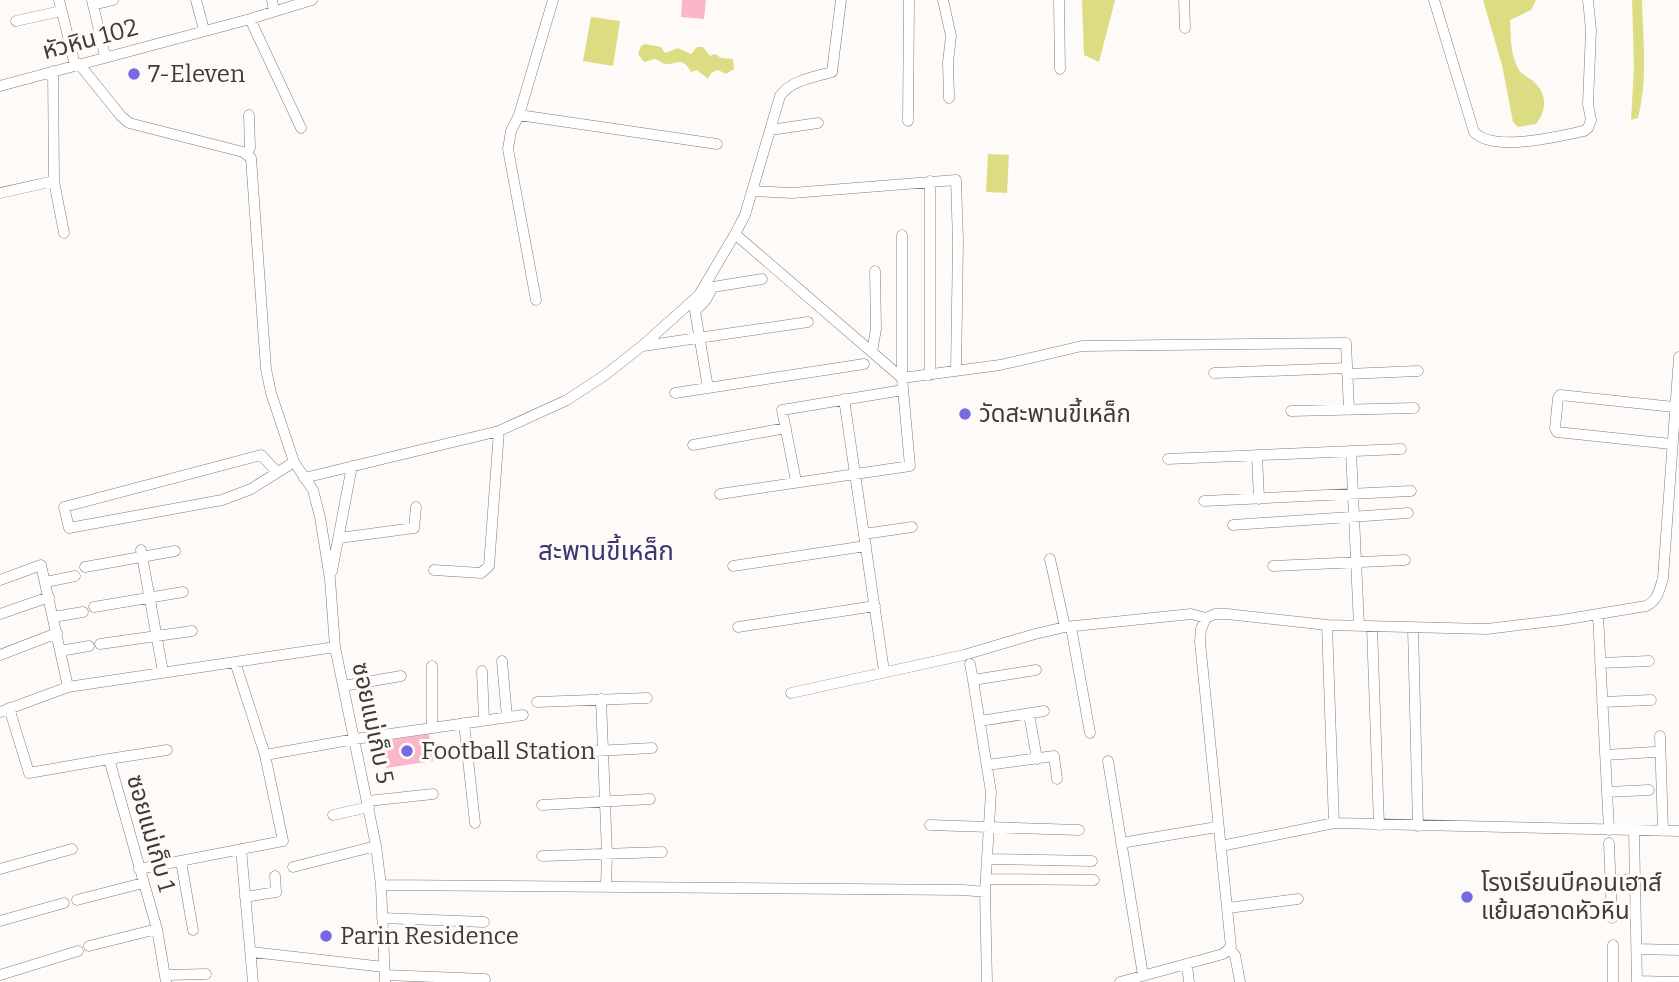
<svg xmlns="http://www.w3.org/2000/svg" width="1679" height="982" font-family="Bitter,'Noto Sans Thai',serif">
<style>
.green{fill:#fab7c7}
.water{fill:#dcdd83}
.lines{fill:none;stroke-linecap:round;stroke-linejoin:round}
.minor-casing{stroke:#847b75;stroke-width:11}
.minor{stroke:#fff;stroke-width:10}
.poi-dot{fill:#7669e4;stroke:#fefaf7;stroke-width:2.5}
.labels{text-anchor:middle;stroke-width:6;stroke-linejoin:round;paint-order:stroke}
.street-label{font-size:24px;fill:#3f3b38;stroke:#fefaf7}
.poi-label{font-size:24px;fill:#3f3b38;stroke:#fefaf7;text-anchor:start}
.neighbourhood-label{font-size:26px;fill:#3b3672;stroke:#fefaf7}
</style>
<rect width="100%" height="100%" fill="#fefaf7"/>
<path class="green" d="M682,0H706L704,19L681,17Z
M429,734L433,761L386,768L382,741Z"/>
<path class="water" d="M1082,0H1115L1099,62L1084,55Z
M1483,0H1536L1531,10L1510,20C1511,36 1510,55 1519,70C1521,74 1528,77 1532,80C1547,93 1548,108 1536,124L1518,127L1513,122L1502,65Z
M1632,0H1642C1643,40 1648,79 1638,118L1631,120L1634,67Z
M591,17L620,21L613,66L583,61Z
M645,44L661,47L665,53L678,48L691,54L697,47H703L710,56L715,54L721,58L733,59L734,69L726,74L718,70L711,73L708,79L697,70L691,72C681,55 678,65 665,64C661,63 659,60 655,59L644,62L638,54L641,46Z
M988,154L1009,155L1007,193L986,192Z"/>
<g class="lines">
<defs>
<path id="minor" d="M59,0L75,65
M92,0L105,56
M196,0L204,30
M272,0L274,11
M553,0L519,115L717,144
M841,0L832,72C815,77 791,80 780,96L745,215L735,234L902,378L1000,365L1082,346L1346,343L1349,410
M943,0L951,36L948,62L949,98
M1059,0L1060,69
M1184,0L1185,28
M1434,0L1474,132C1494,153 1558,136 1584,131L1588,128L1591,120L1588,104L1591,30L1588,0
M93,5L113,0
M250,19L301,128
M16,21L61,11
M79,64L121,116L129,123L243,152L251,158L266,369L271,393L294,462L313,490L320,517L330,579L335,647L376,846L381,885L385,982
M53,71L54,181L64,233
M0,86L250,19L312,0
M519,115L511,131L508,149L536,300
M908,121L909,0
M770,130L818,123
M247,153L250,148L249,115
M753,191L792,193L956,180L958,241L956,371
M0,193L54,181
M643,346L808,322
M872,352L876,329L875,271
M1214,373L1347,368
M1347,374L1418,371
M930,375V181
M708,388L695,311L705,301L713,287L762,279
M675,393L864,364
M844,399L884,671
M1291,411L1414,408
M1671,444L1557,432L1555,428L1558,398L1560,395L1674,407
M693,445L786,428
M1351,451L1359,626
M1257,455L1259,499
M1168,459L1401,449
M277,472L261,455L64,507L69,528L222,500L251,489L294,462
M304,478L499,431L567,400L605,375L642,346L699,295L735,234
M796,481L782,410L903,390
M720,494L910,466L902,378V235
M1204,501L1411,491
M1233,525L1408,513
M864,534L912,527
M339,538L414,528L416,507
M141,550L163,672
M1050,559L1065,627
M733,566L866,546
M1273,566L1405,560
M85,567L175,551
M434,570L481,573L489,566L499,431
M332,571L352,466
M0,580L41,565L68,687
M46,582L75,576
M94,607L183,592
M0,614L49,597
M1598,615L1609,830
M53,617L83,612
M1327,625L1334,823
M738,627L875,606
M1071,627L1090,733
M1372,627L1379,825
M1413,628L1418,826
M100,644L192,631
M60,651L89,646
M0,655L57,633
M502,661L507,717
M235,662L265,755
M1600,663L1649,661
M970,664L973,680
M482,671L484,720
M343,686L401,676
M791,693L964,655L1035,634L1065,627L1191,614L1206,618
M601,699L607,854L606,886
M537,702L647,698
M1602,702L1651,700
M9,708L29,773L109,759L157,929L166,982
M0,712L68,687L335,647
M1029,714L1037,759
M980,721L1044,711
M464,723L475,823
M432,728V666
M1660,736L1663,831
M540,754L652,748
M1605,755L1654,752
M109,759L167,750
M1108,761L1143,975
M987,765L1054,756L1057,779
M1607,792L1649,790
M368,801L433,794
M542,805L650,799
M333,815L369,807
M930,825L1079,830
M1634,831L1637,982
M1121,843L1217,827
M1609,843L1612,918
M1221,846L1334,823L1679,831
M241,849L253,982
M542,856L662,852
M988,859L1092,861
M181,861L193,930
M293,867L376,846
M0,869L72,849
M139,869L283,841L265,755L355,739L523,715
M987,879L1094,880
M1611,880H1636
M381,885L964,890L985,892
M245,897L276,892L275,876
M77,900L143,883
M1228,908L1298,899
M382,918L484,922
M0,921L64,903
M1613,945V982
M89,946L157,929
M1637,949L1679,950
M1230,950L1235,955L1240,982
M251,952L384,967
M1187,965L1189,982
M0,975L78,951
M166,975L206,974
M385,975L485,979
M1637,981L1679,982
M987,982L985,892L991,792L973,680L1036,670
M1120,982L1223,954L1231,947L1200,642L1201,629L1206,618L1215,614H1227L1327,625L1487,629L1562,620L1646,606C1658,600 1659,591 1663,578L1679,357"/>
</defs>
<use href="#minor" class="minor-casing"/>
<use href="#minor" class="minor"/>
</g>
<g class="poi-dot">
<circle cx="134" cy="74" r="7"/>
<circle cx="965" cy="414" r="7"/>
<circle cx="407" cy="751" r="7"/>
<circle cx="1467" cy="897" r="7"/>
<circle cx="326" cy="936" r="7"/>
</g>
<g class="labels">
<g class="street-label">
<text transform="translate(90 39) rotate(-15)" y="8">หัวหิน 102</text>
<text transform="translate(373 723) rotate(78)" y="8">ซอยแม่เก็บ 5</text>
<text transform="translate(151 833) rotate(74)" y="8">ซอยแม่เก็บ 1</text>
</g>
<g class="poi-label">
<text x="148" y="82">7-Eleven</text>
<text x="979" y="422">วัดสะพานขี้เหล็ก</text>
<text x="421" y="759">Football Station</text>
<text x="1481" y="891">โรงเรียนบีคอนเฮาส์<tspan x="1481" dy="28">แย้มสอาดหัวหิน</tspan></text>
<text x="340" y="944">Parin Residence</text>
</g>
<g class="neighbourhood-label">
<text x="606" y="560">สะพานขี้เหล็ก</text>
</g>
</g>
</svg>
